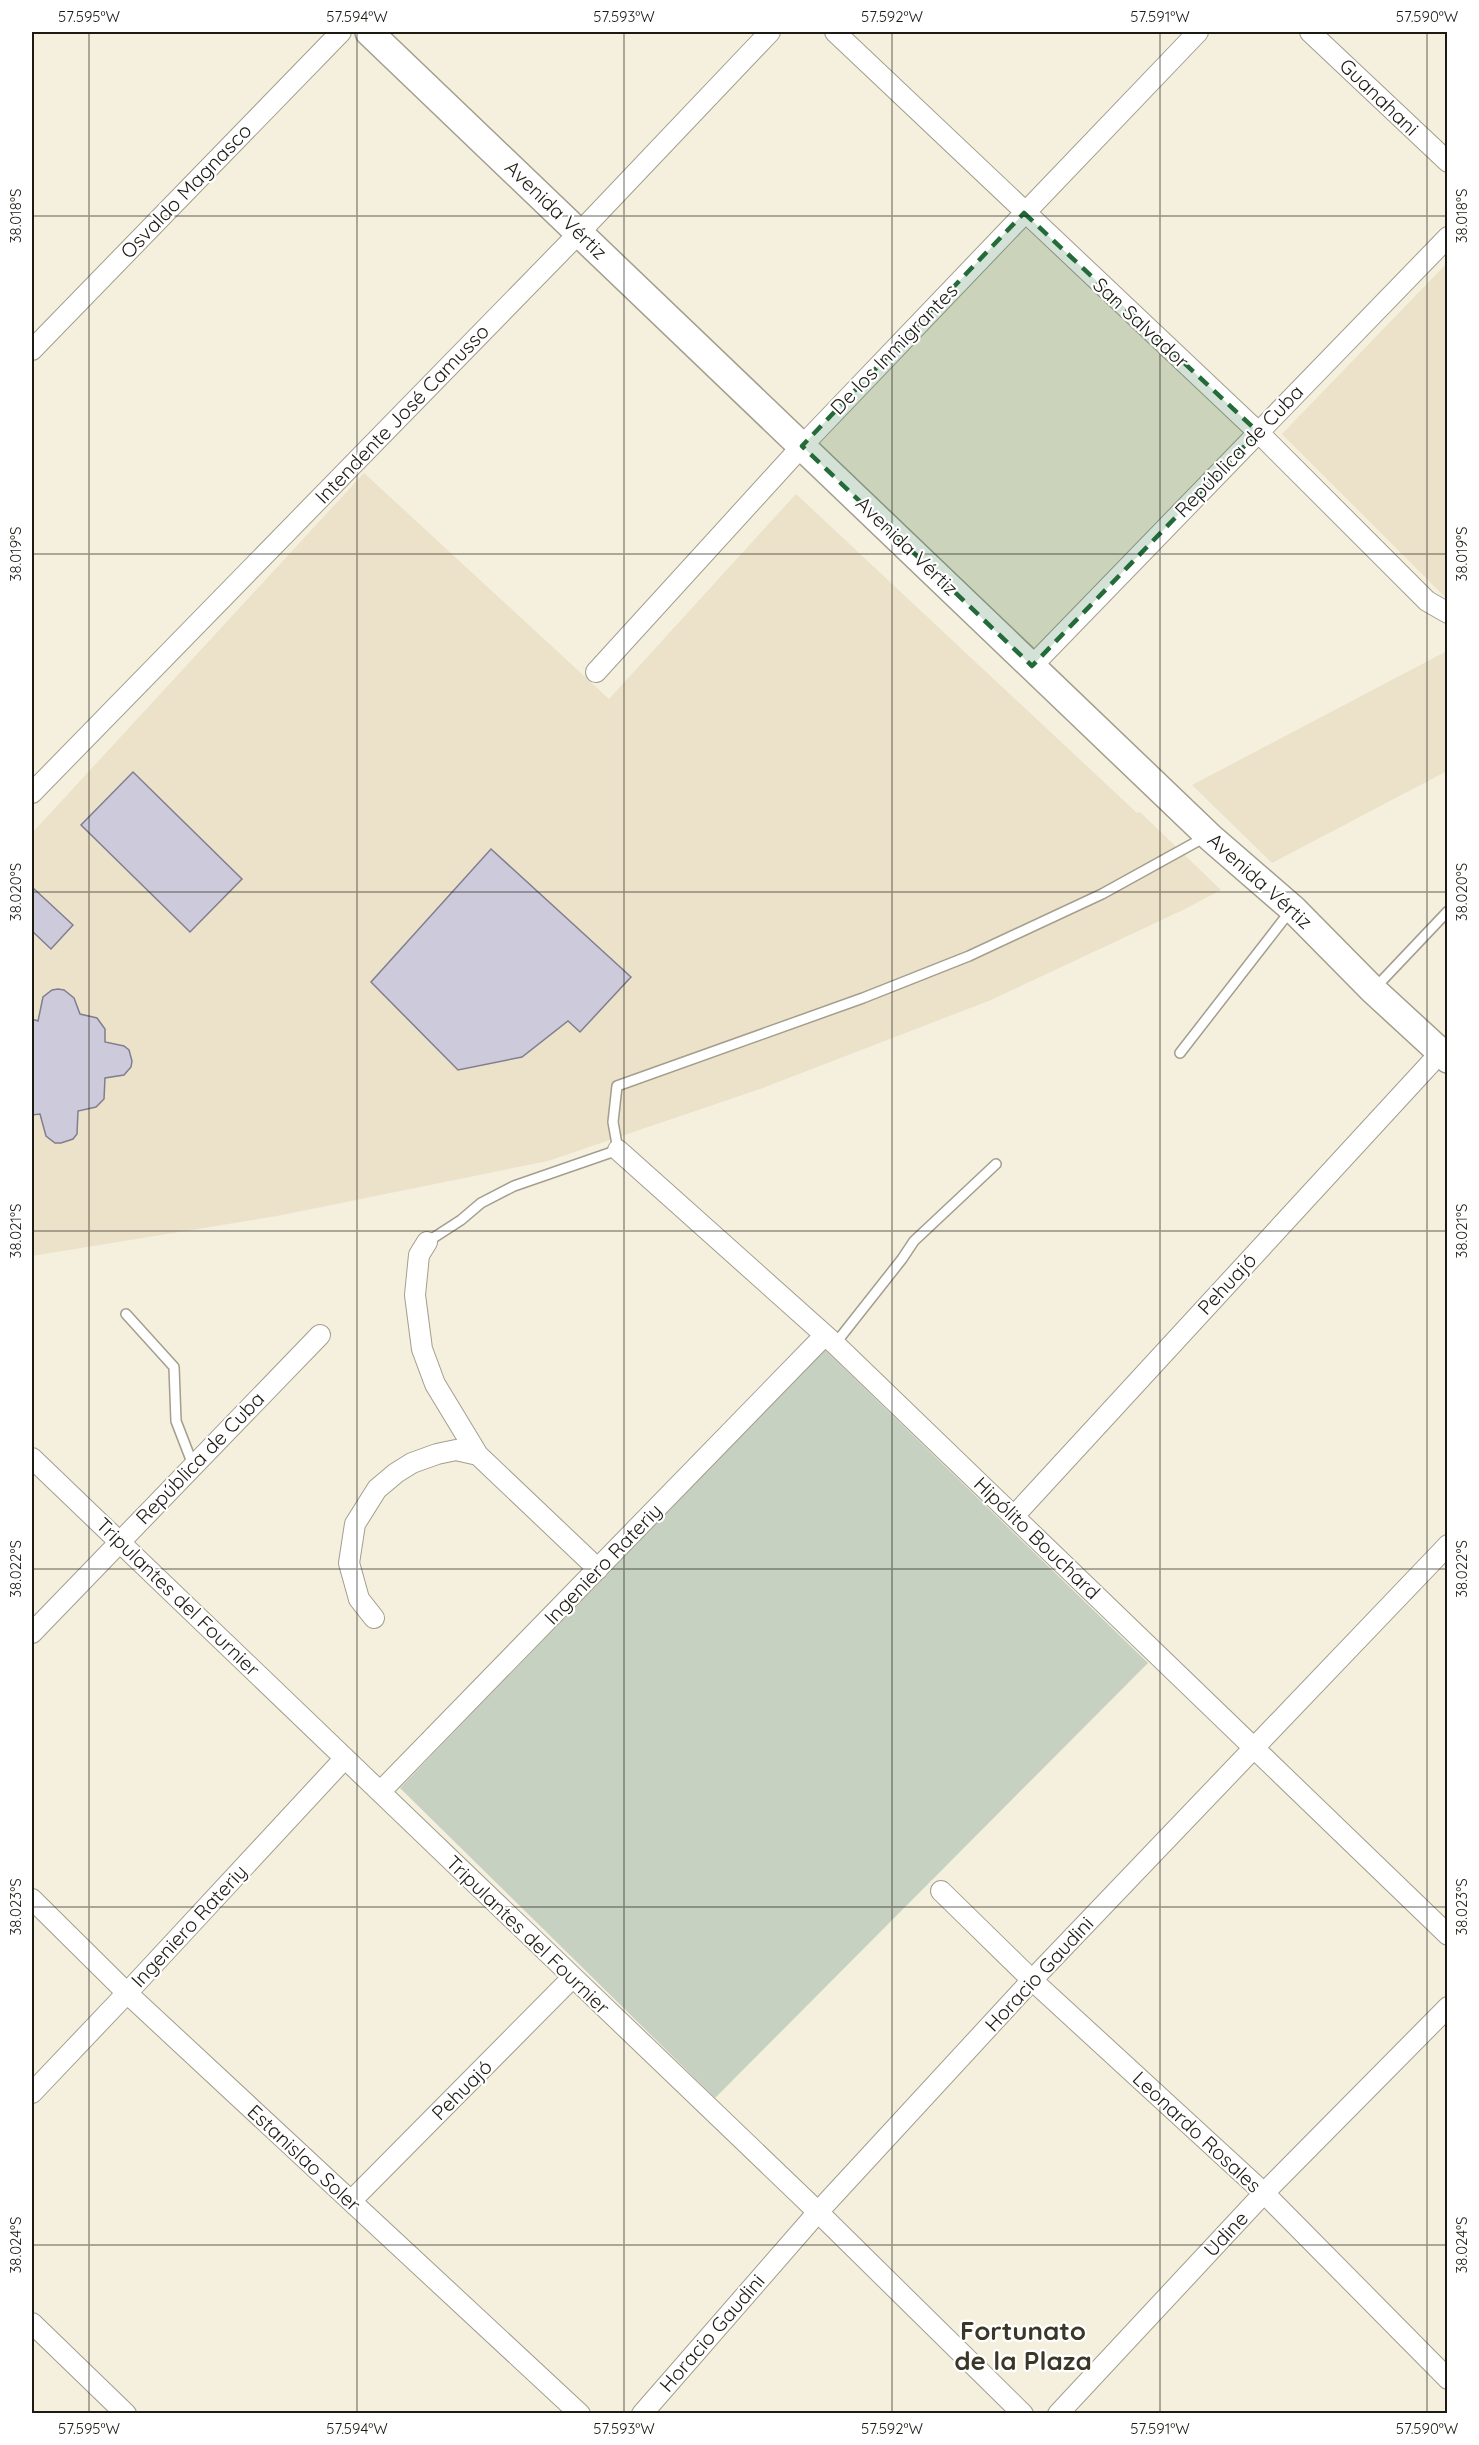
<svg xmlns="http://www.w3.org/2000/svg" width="1479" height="2445" font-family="Quicksand,sans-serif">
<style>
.built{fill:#ebe2c9}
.green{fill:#c6d1c1}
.building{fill:#cdcadc;stroke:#817e8f;stroke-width:1.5}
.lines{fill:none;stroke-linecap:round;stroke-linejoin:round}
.lane-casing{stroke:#a39e8d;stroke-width:12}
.street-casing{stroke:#a39e8d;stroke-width:22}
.secondary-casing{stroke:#a39e8d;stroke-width:30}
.lane{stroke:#fff;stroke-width:9}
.street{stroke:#fff;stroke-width:20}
.secondary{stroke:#fff;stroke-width:27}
.marked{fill:#236b38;fill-opacity:0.2;stroke:#236b38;stroke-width:4.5;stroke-dasharray:12 8;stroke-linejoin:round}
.ticks{fill:none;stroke:#1d1a14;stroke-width:1.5;stroke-opacity:0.45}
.labels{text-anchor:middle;stroke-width:4.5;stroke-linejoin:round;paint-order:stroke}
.street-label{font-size:20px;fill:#1d1a14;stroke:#fff}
.district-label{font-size:26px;font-weight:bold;fill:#3b3728;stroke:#fff}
.neatline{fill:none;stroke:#1d1a14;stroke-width:2}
.ticks-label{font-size:15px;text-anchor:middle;fill:#1d1a14}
</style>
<rect width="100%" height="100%" fill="#f5efdd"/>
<path class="built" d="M1447,263V596H1444L1282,434Z
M364,473L609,699L796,494L1137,813L1140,812L1221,890L1185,909L991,1000L760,1089L548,1161L277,1216L32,1256V833Z
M1447,651V771L1272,863L1192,785Z"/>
<path class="green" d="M824,1349L1148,1663L715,2098L400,1788Z"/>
<path class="building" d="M133,772L242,879L190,932L81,825Z
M491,849L631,977L580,1032L568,1021L522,1057L458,1070L371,982Z
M32,887L73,925L51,949L32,931Z
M58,989L64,990L74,998L80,1014L97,1018L105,1029V1042L124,1046L129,1050L132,1061L131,1067L124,1075L105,1078L104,1099L96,1107L78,1111L77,1134L73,1139L61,1143H55L46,1136L40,1114L32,1115V1019L38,1021L43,997L52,990Z"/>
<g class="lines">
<defs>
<path id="lane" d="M1375,988L1448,911
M1180,1053L1291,910
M427,1242L461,1220L481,1203L514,1186L618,1150L613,1122L617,1086L863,998L969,956L1102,894L1207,836
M126,1314L174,1367L176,1421L193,1465
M835,1344L902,1259L914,1241L996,1164"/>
<path id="street" d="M835,32L1258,432L1427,601L1448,613
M1310,32L1448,162
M32,350L341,32
M1032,666L1448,237
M596,672L802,446L1198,32
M32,793L579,233L770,32
M618,1150L835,1344L1448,1935
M427,1242L419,1255L415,1295L422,1349L435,1384L478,1455L598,1569
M32,1458L818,2212L1023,2414
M1014,1516L1441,1052
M374,1618L359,1599L349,1563L355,1524L377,1489L396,1473L412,1463L437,1454L456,1450L478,1455
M32,1633L320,1335
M381,1791L825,1335
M941,1891L1032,1980L1264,2193L1448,2379
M32,1899L127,1993L580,2414
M32,2093L127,1993L345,1758
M351,2201L572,1978
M32,2323L126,2414
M642,2414L818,2212L1032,1980L1448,1545
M1058,2414L1264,2193L1448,2007"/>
<path id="secondary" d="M369,32L1211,838L1293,909L1373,990L1448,1059"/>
</defs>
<use href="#lane" class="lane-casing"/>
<use href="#street" class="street-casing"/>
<use href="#secondary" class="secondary-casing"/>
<use href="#lane" class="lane"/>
<use href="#street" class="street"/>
<use href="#secondary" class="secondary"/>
</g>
<path class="marked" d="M1024,213L1258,432L1032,666L802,446Z"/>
<path class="ticks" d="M89,32V2414M357,32V2414M624,32V2414M892,32V2414M1160,32V2414M1427,32V2414M32,216H1448M32,554H1448M32,892H1448M32,1231H1448M32,1569H1448M32,1907H1448M32,2245H1448"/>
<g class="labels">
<g class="street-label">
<text transform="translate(1379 97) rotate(44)" y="7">Guanahani</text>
<text transform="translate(186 191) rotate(-46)" y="7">Osvaldo Magnasco</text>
<text transform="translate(556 210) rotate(44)" y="7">Avenida Vértiz</text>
<text transform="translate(1141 323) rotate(43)" y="7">San Salvador</text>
<text transform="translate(894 349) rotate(-46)" y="7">De los Inmigrantes</text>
<text transform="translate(402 414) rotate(-46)" y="7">Intendente José Camusso</text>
<text transform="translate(1239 451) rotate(-46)" y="7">República de Cuba</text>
<text transform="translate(907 546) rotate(44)" y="7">Avenida Vértiz</text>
<text transform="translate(1260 881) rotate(42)" y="7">Avenida Vértiz</text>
<text transform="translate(1227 1284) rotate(-47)" y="7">Pehuajó</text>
<text transform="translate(200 1458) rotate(-46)" y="7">República de Cuba</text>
<text transform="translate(1037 1538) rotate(44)" y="7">Hipólito Bouchard</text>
<text transform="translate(603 1564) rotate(-46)" y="7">Ingeniero Rateriy</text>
<text transform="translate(178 1597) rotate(44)" y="7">Tripulantes del Fournier</text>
<text transform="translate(189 1926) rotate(-47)" y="7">Ingeniero Rateriy</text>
<text transform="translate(528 1935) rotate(44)" y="7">Tripulantes del Fournier</text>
<text transform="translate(1039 1974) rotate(-47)" y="7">Horacio Gaudini</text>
<text transform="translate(462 2090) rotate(-45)" y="7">Pehuajó</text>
<text transform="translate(1197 2132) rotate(43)" y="7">Leonardo Rosales</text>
<text transform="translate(304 2158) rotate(43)" y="7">Estanislao Soler</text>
<text transform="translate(1226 2234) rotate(-47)" y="7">Udine</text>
<text transform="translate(712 2333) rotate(-49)" y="7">Horacio Gaudini</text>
</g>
<g class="district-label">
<text x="1023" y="2340">Fortunato<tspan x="1023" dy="30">de la Plaza</tspan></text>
</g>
</g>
<rect width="1479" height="2445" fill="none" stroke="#ffffff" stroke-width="66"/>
<rect x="33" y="33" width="1413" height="2379" class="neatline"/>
<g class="ticks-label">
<text x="89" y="22">57.595°W</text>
<text x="357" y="22">57.594°W</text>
<text x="624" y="22">57.593°W</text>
<text x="892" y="22">57.592°W</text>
<text x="1160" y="22">57.591°W</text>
<text x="1427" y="22">57.590°W</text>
<text transform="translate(16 216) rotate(-90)" y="5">38.018°S</text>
<text transform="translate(1462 216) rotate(-90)" y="5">38.018°S</text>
<text transform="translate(16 554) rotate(-90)" y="5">38.019°S</text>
<text transform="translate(1462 554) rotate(-90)" y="5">38.019°S</text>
<text transform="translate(16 892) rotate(-90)" y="5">38.020°S</text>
<text transform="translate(1462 892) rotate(-90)" y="5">38.020°S</text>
<text transform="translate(16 1231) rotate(-90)" y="5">38.021°S</text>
<text transform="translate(1462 1231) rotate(-90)" y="5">38.021°S</text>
<text transform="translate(16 1569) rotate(-90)" y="5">38.022°S</text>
<text transform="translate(1462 1569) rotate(-90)" y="5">38.022°S</text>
<text transform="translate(16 1907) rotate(-90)" y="5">38.023°S</text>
<text transform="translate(1462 1907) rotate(-90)" y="5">38.023°S</text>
<text transform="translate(16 2245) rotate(-90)" y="5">38.024°S</text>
<text transform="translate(1462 2245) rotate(-90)" y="5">38.024°S</text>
<text x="89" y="2434">57.595°W</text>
<text x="357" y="2434">57.594°W</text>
<text x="624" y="2434">57.593°W</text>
<text x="892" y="2434">57.592°W</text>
<text x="1160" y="2434">57.591°W</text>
<text x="1427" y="2434">57.590°W</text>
</g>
</svg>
